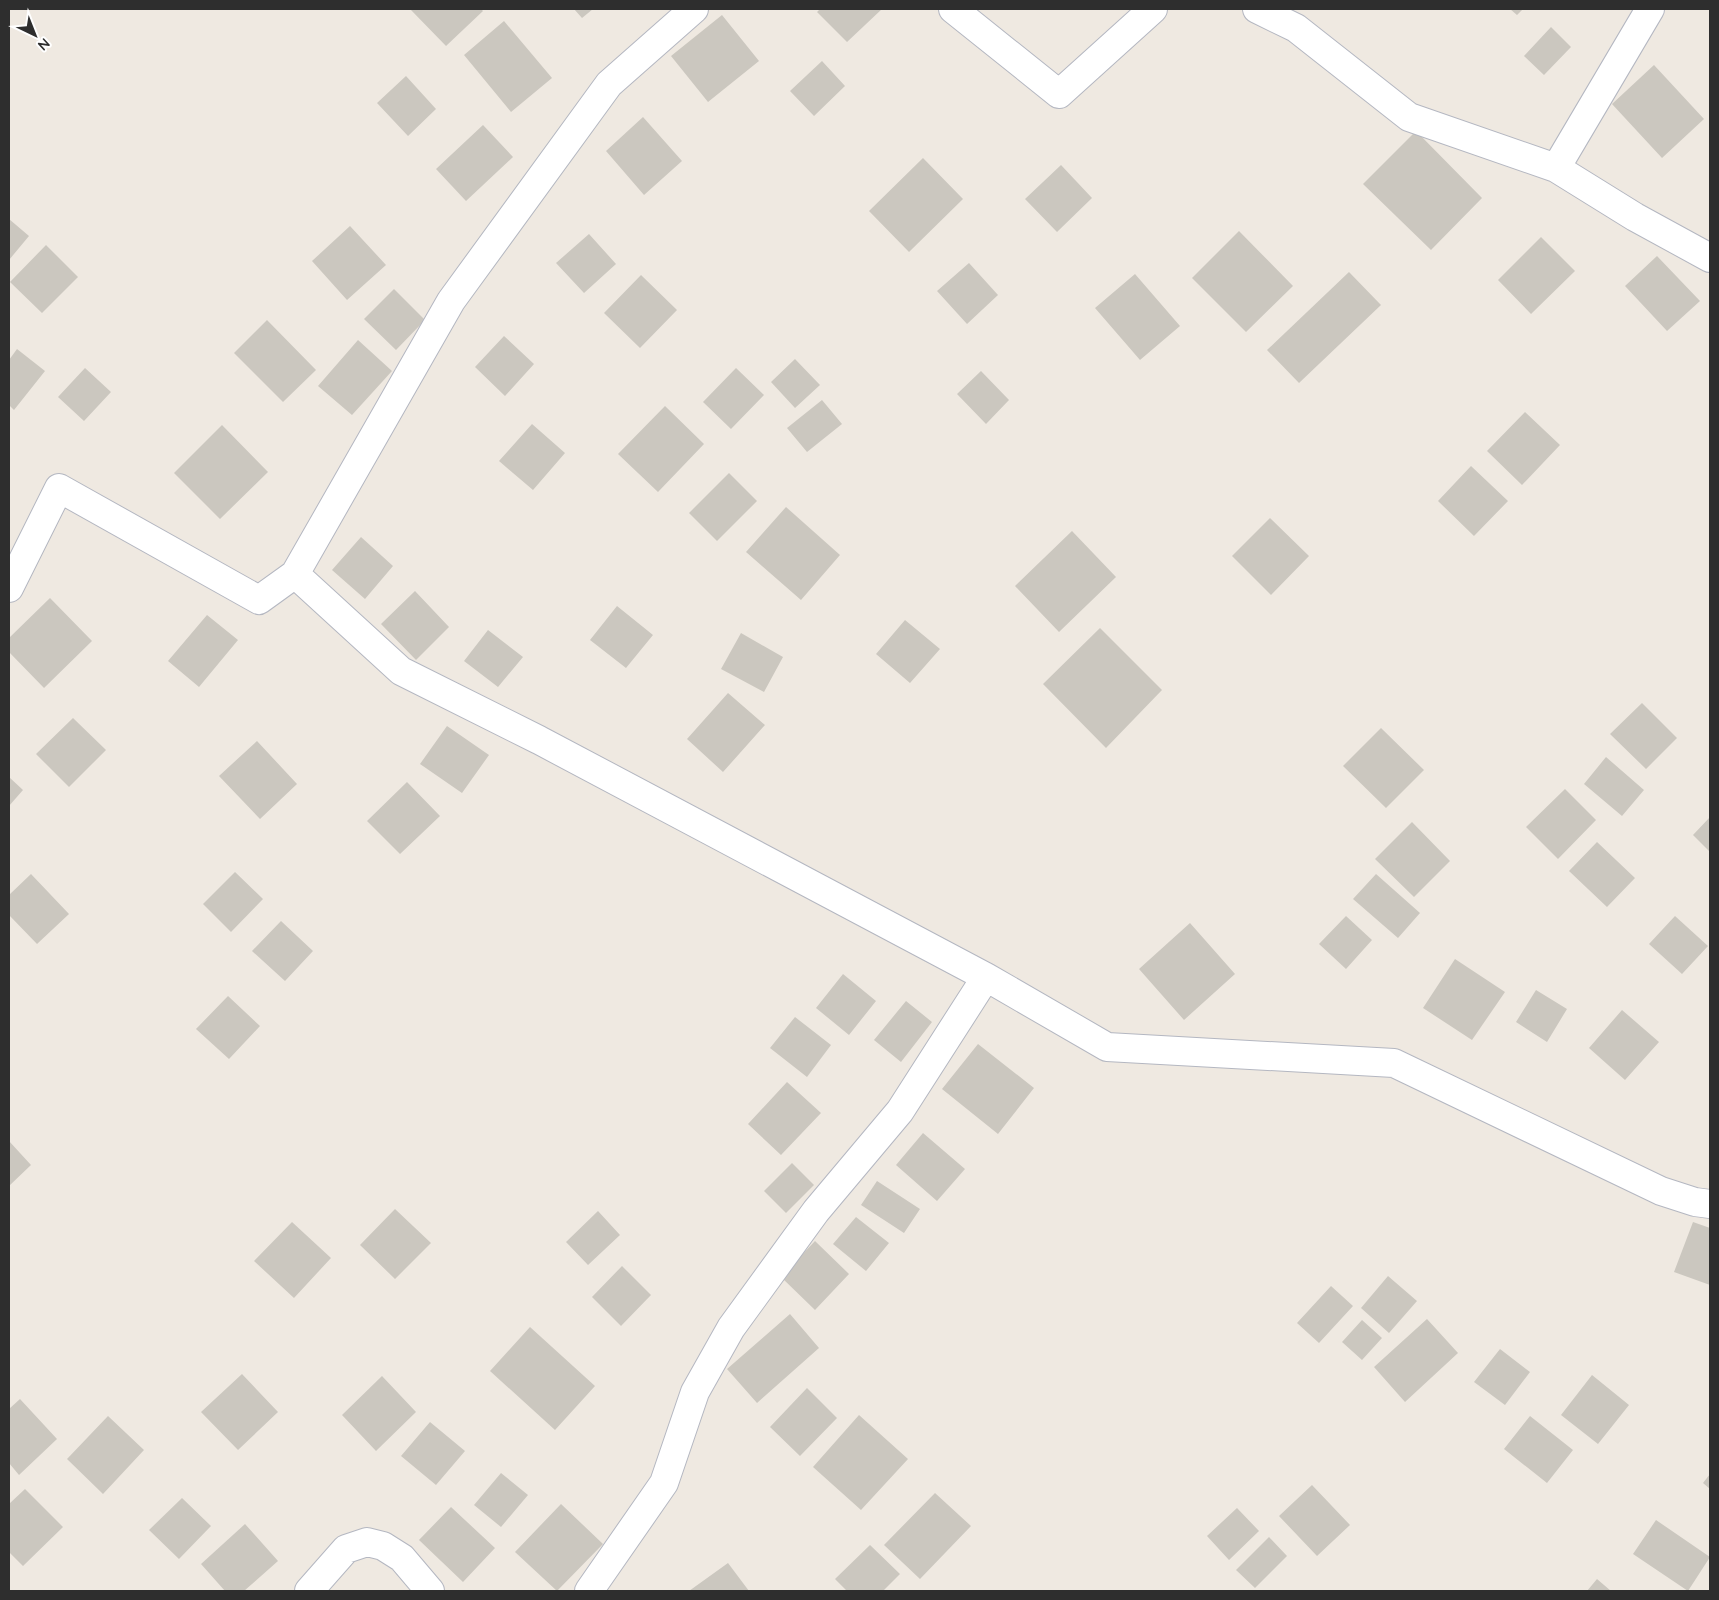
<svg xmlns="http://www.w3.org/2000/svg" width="1719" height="1600" font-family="Quicksand,sans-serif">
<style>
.building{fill:#cbc7bf}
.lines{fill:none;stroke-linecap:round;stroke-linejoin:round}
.minor-casing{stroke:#b4b7c1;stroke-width:30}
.minor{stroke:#fff;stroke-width:28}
</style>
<rect width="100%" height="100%" fill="#efe9e1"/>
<path class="building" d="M413,9H481L483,11L446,46L411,10Z
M574,9H593L582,18Z
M820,9H882L847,42L817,12Z
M1510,9H1523L1517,15Z
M722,15L759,61L708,102L671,56Z
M504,21L552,78L511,112L464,55Z
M1551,27L1571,47L1544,75L1524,56Z
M822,61L845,86L814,116L790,91Z
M1654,65L1704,119L1662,158L1612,104Z
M406,76L436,109L408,136L377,103Z
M643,117L682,161L644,195L606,151Z
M483,125L513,157L466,201L436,169Z
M1416,131L1482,198L1431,250L1363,184Z
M923,158L963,199L909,252L869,211Z
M1061,165L1092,198L1057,232L1025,199Z
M9,219L29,236L9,260Z
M350,226L386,265L347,300L312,261Z
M1239,231L1293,286L1246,332L1192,278Z
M589,234L616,264L584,293L556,263Z
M1541,237L1575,271L1531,314L1498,280Z
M46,245L78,277L42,313L10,282Z
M1657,256L1700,301L1667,331L1625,286Z
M969,263L998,295L967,324L937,291Z
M1349,272L1381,305L1299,383L1267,350Z
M1135,274L1180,326L1140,360L1095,308Z
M641,275L677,310L640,348L604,313Z
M394,289L425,320L396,350L364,319Z
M267,320L316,370L283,402L234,353Z
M504,336L534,364L505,396L475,367Z
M358,340L392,371L352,415L318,386Z
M17,349L45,371L14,410L9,405V360Z
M795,359L820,385L795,408L771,382Z
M85,368L111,392L84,421L58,397Z
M736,368L764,395L731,429L703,402Z
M981,371L1009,400L986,424L957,394Z
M822,400L842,424L807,452L787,428Z
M665,406L704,444L658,492L618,454Z
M1525,412L1560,445L1522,485L1487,451Z
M532,424L565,453L533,490L499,461Z
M222,425L268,472L220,519L174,473Z
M1471,466L1508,501L1474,536L1438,501Z
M729,473L757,501L717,541L689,513Z
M786,507L840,555L801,600L746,552Z
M1270,518L1309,556L1271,595L1232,556Z
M1072,531L1116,577L1059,632L1015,586Z
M361,537L393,566L365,599L332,570Z
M415,591L449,627L416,660L381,624Z
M50,598L92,641L44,688L9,652V638Z
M617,606L653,635L626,668L590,640Z
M207,615L238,640L199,687L168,661Z
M905,620L940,649L910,683L876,654Z
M1100,628L1162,690L1106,748L1043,684Z
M488,630L523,657L498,687L464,661Z
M741,633L783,657L764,692L721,669Z
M728,693L765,725L723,772L687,739Z
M1642,703L1677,738L1646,769L1610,734Z
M73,718L106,750L69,787L36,754Z
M447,726L489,755L462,793L420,764Z
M1381,728L1424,770L1386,808L1343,766Z
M257,741L297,784L260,819L219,776Z
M1606,757L1644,790L1622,816L1584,784Z
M9,777L23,790L9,806Z
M407,782L440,816L400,854L367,821Z
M1565,789L1596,820L1558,859L1526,827Z
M1710,817V852L1693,835Z
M1412,822L1450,861L1414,897L1375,859Z
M1597,842L1635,878L1607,907L1569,871Z
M235,872L263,899L231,932L203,904Z
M31,874L69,914L37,944L9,915V895Z
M1376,874L1420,913L1398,938L1353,899Z
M1346,916L1372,940L1346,969L1319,944Z
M1675,916L1708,946L1682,974L1649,944Z
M281,921L313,951L285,981L252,951Z
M1190,923L1235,974L1184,1020L1139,969Z
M1455,959L1505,992L1472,1040L1423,1008Z
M843,974L876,1001L849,1035L816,1008Z
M1536,990L1567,1009L1547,1042L1516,1022Z
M228,996L260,1026L229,1059L196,1029Z
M906,1001L932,1022L901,1062L874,1040Z
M1622,1010L1659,1042L1625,1080L1589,1048Z
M795,1017L831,1045L807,1077L770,1048Z
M978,1044L1034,1088L998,1134L942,1089Z
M787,1082L821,1113L781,1155L748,1124Z
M923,1133L965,1169L937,1201L896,1165Z
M9,1141L31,1165L9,1186Z
M792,1163L814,1185L786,1213L764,1191Z
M877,1181L920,1209L904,1233L861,1205Z
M395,1209L431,1243L395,1279L360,1245Z
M598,1211L620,1235L588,1265L566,1242Z
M856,1217L889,1243L866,1271L833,1244Z
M292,1222L331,1258L294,1298L254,1261Z
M1693,1222L1710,1228V1285L1674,1272Z
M815,1241L849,1274L815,1310L781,1277Z
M622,1266L651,1295L621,1326L592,1297Z
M1388,1276L1417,1301L1389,1333L1361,1308Z
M1331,1286L1353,1306L1319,1343L1297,1323Z
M790,1314L819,1348L757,1403L727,1369Z
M1427,1319L1458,1353L1405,1402L1374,1367Z
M1362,1320L1382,1338L1362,1360L1342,1342Z
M530,1327L595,1386L555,1430L490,1371Z
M1500,1349L1530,1372L1505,1405L1474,1382Z
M242,1374L278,1412L238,1450L201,1412Z
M1592,1375L1629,1405L1598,1444L1561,1415Z
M382,1376L416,1412L376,1451L342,1415Z
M807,1388L837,1418L800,1456L770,1427Z
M20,1399L57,1439L19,1475L9,1463V1409Z
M859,1415L908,1459L861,1510L813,1467Z
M108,1416L144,1450L103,1494L67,1459Z
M1530,1416L1573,1450L1547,1483L1504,1449Z
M430,1422L465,1451L436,1485L401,1456Z
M501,1473L528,1495L501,1527L474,1505Z
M1710,1474V1489L1703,1483Z
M1312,1485L1350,1525L1317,1556L1279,1516Z
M25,1489L63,1527L23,1566L9,1552V1504Z
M935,1493L971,1526L920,1579L884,1545Z
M182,1498L211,1526L179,1559L149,1530Z
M561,1504L603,1544L557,1591L515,1552Z
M451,1507L495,1548L463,1582L419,1540Z
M1237,1508L1259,1531L1229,1560L1207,1536Z
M1656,1520L1710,1557L1688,1591L1633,1554Z
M245,1524L278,1561L244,1591H225L201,1564Z
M1269,1537L1287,1556L1255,1588L1236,1570Z
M870,1545L900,1574L883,1591H847L835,1579Z
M728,1563L749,1591H689Z
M1597,1579L1611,1591H1587Z"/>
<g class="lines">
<defs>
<path id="minor" d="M953,9L1059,94L1153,9
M1257,9L1296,28L1409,117L1556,168L1635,217L1710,258
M1556,168L1650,9
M295,574L401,671L539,740L986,977L1107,1047L1394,1063L1661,1191L1695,1202L1710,1204
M9,588L59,488L259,600L295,574L451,301L609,84L694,9
M309,1591L346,1549L367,1542L383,1546L402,1558L430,1591
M589,1591L664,1483L695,1392L731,1328L816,1211L900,1111L986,977"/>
</defs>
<use href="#minor" class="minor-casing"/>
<use href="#minor" class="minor"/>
</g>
<rect width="1719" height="1600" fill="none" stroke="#2e2e2e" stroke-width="20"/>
<g transform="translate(35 35) rotate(137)" stroke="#ffffff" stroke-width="4" paint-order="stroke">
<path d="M0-4L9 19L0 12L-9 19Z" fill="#2e2e2e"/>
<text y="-8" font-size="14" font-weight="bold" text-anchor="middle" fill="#2e2e2e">N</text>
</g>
</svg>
